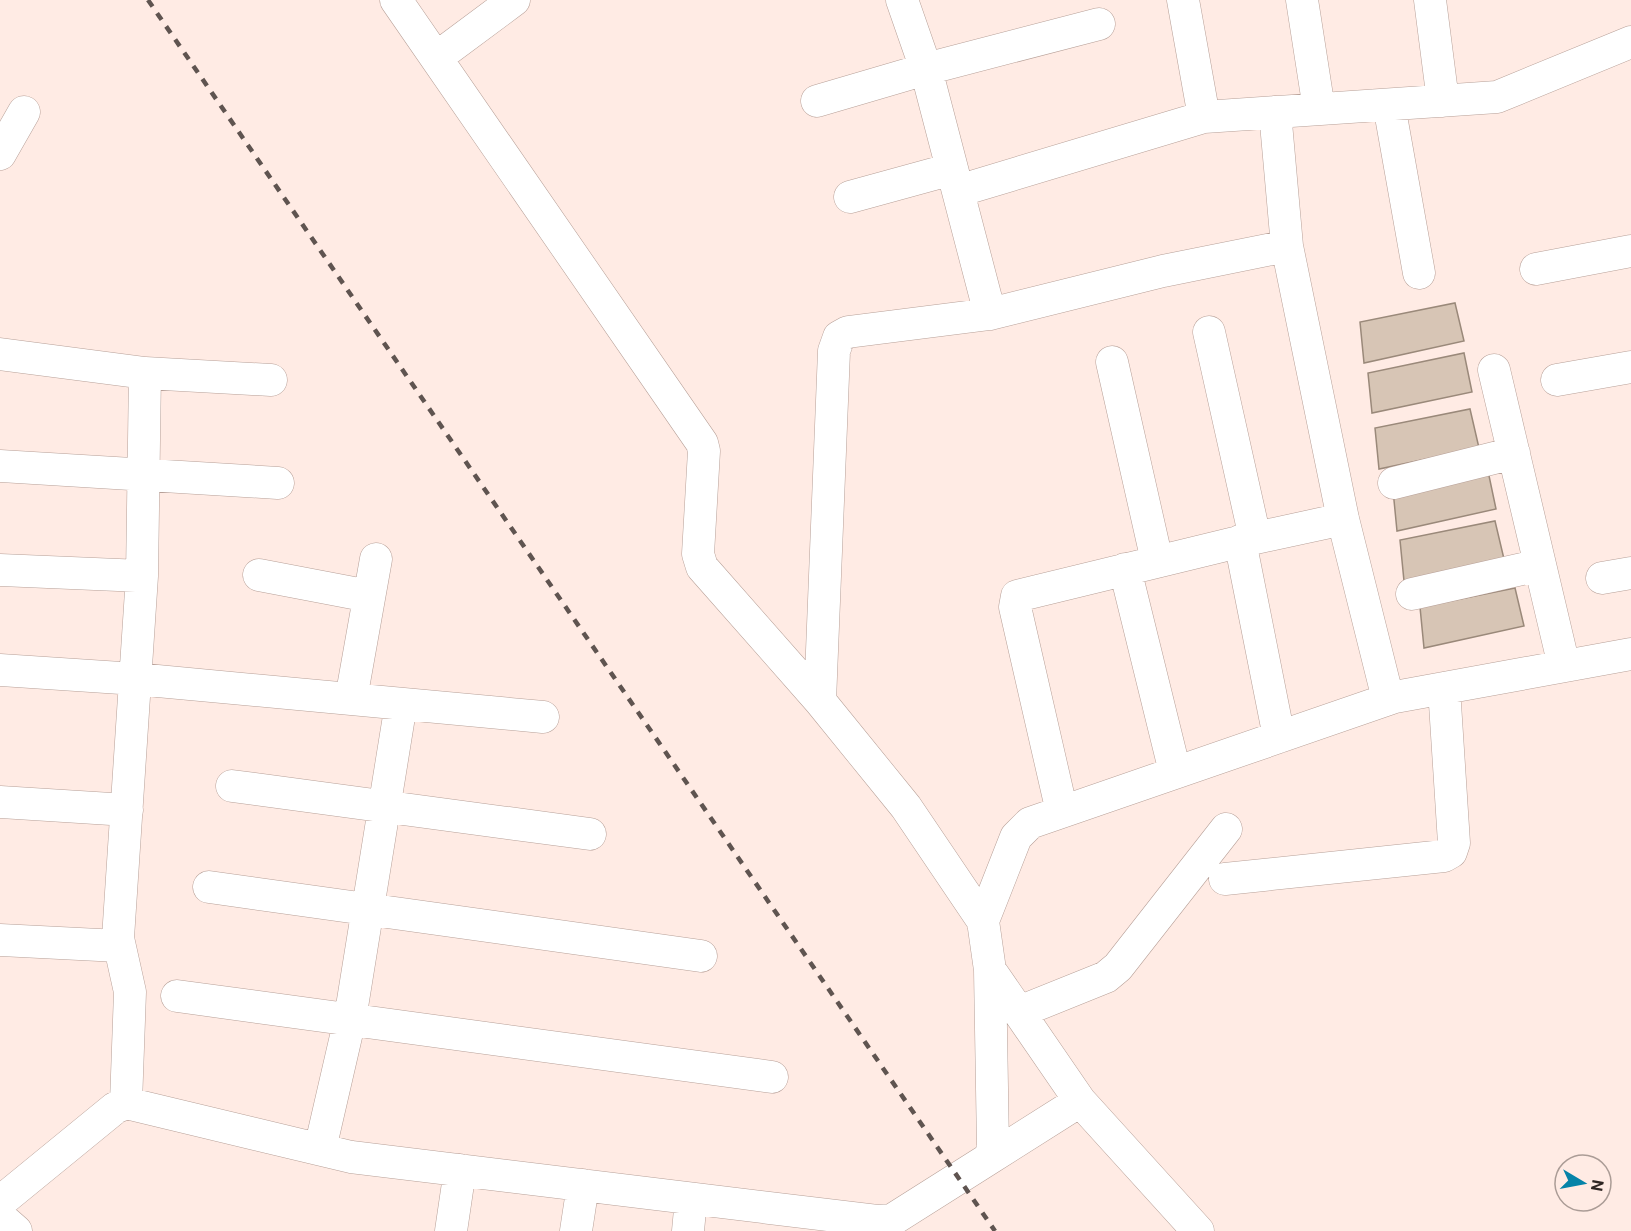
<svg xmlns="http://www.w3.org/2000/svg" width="1631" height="1231" font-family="Roboto,sans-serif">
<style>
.building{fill:#d7c5b5;stroke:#9a897a;stroke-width:1.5}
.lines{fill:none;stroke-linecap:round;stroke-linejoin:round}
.minor-casing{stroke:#b7a098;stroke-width:33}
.minor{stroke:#fff;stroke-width:32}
.rail{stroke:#5f5450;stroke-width:4.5;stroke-dasharray:8 8;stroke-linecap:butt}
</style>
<rect width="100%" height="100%" fill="#ffebe4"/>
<path class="building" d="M1455,303L1464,341L1364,363L1360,322Z
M1464,353L1472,392L1372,413L1368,373Z
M1470,409L1479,448L1379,469L1375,428Z
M1488,471L1496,509L1397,531L1393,490Z
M1495,521L1504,559L1404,581L1400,540Z
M1515,588L1524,626L1424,648L1420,607Z"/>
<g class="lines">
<defs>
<path id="minor" d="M396,0L702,443L704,451L698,554L702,567L820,701L906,807L983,921
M902,0L926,69L990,314
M1183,0L1204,117
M1302,0L1319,109
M1430,0L1443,101
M436,58L514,0
M817,101L926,69L1099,24
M1389,105L1419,273
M0,154L24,112
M958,191L1204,117L1497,97L1631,42
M850,197L952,169
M1287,246L1343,519L1388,699
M1536,269L1631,251
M1209,332L1255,538
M0,354L145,373L142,576L118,938L130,992L126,1103
M1112,362L1157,561
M1494,370L1564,666
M145,373L271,380
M1557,380L1631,367
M0,466L278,483
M1394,483L1514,453
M1240,541L1279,737
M1125,569L1175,772
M0,570L142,576
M259,575L369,596
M1602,578L1631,573
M1412,594L1540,565
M0,670L136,679L543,717
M351,699L376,559
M820,701L834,351L839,337L848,332L990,314L1163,271L1287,246L1275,112
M232,786L590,834
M0,802L127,810
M1062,812L1015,607L1017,596L1255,538L1343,519
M1225,879L1444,856L1451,852L1454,843L1444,688
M209,887L701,956
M0,940L119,946
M990,970L1080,1101L1198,1231
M177,996L772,1077
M1019,1012L1106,977L1118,967L1226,829
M320,1149L350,1019L401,704
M990,1158L1080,1101
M0,1202L115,1108L126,1103L351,1157L877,1221L892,1220L990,1158L993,1147L990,970L983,921L1016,837L1030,823L1395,697L1631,654
M0,1217L16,1231
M451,1231L460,1170
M576,1231L583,1185
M688,1231L691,1199"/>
</defs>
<use href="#minor" class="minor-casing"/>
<use href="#minor" class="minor"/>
<path class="rail" d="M148,0L995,1231"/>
</g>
<g transform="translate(1583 1183) rotate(100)"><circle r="28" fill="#ffebe4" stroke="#ab9c96" stroke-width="1.5"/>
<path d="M0-4.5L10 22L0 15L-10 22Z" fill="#0683a8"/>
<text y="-9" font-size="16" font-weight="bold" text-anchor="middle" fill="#2e2522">N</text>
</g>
</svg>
